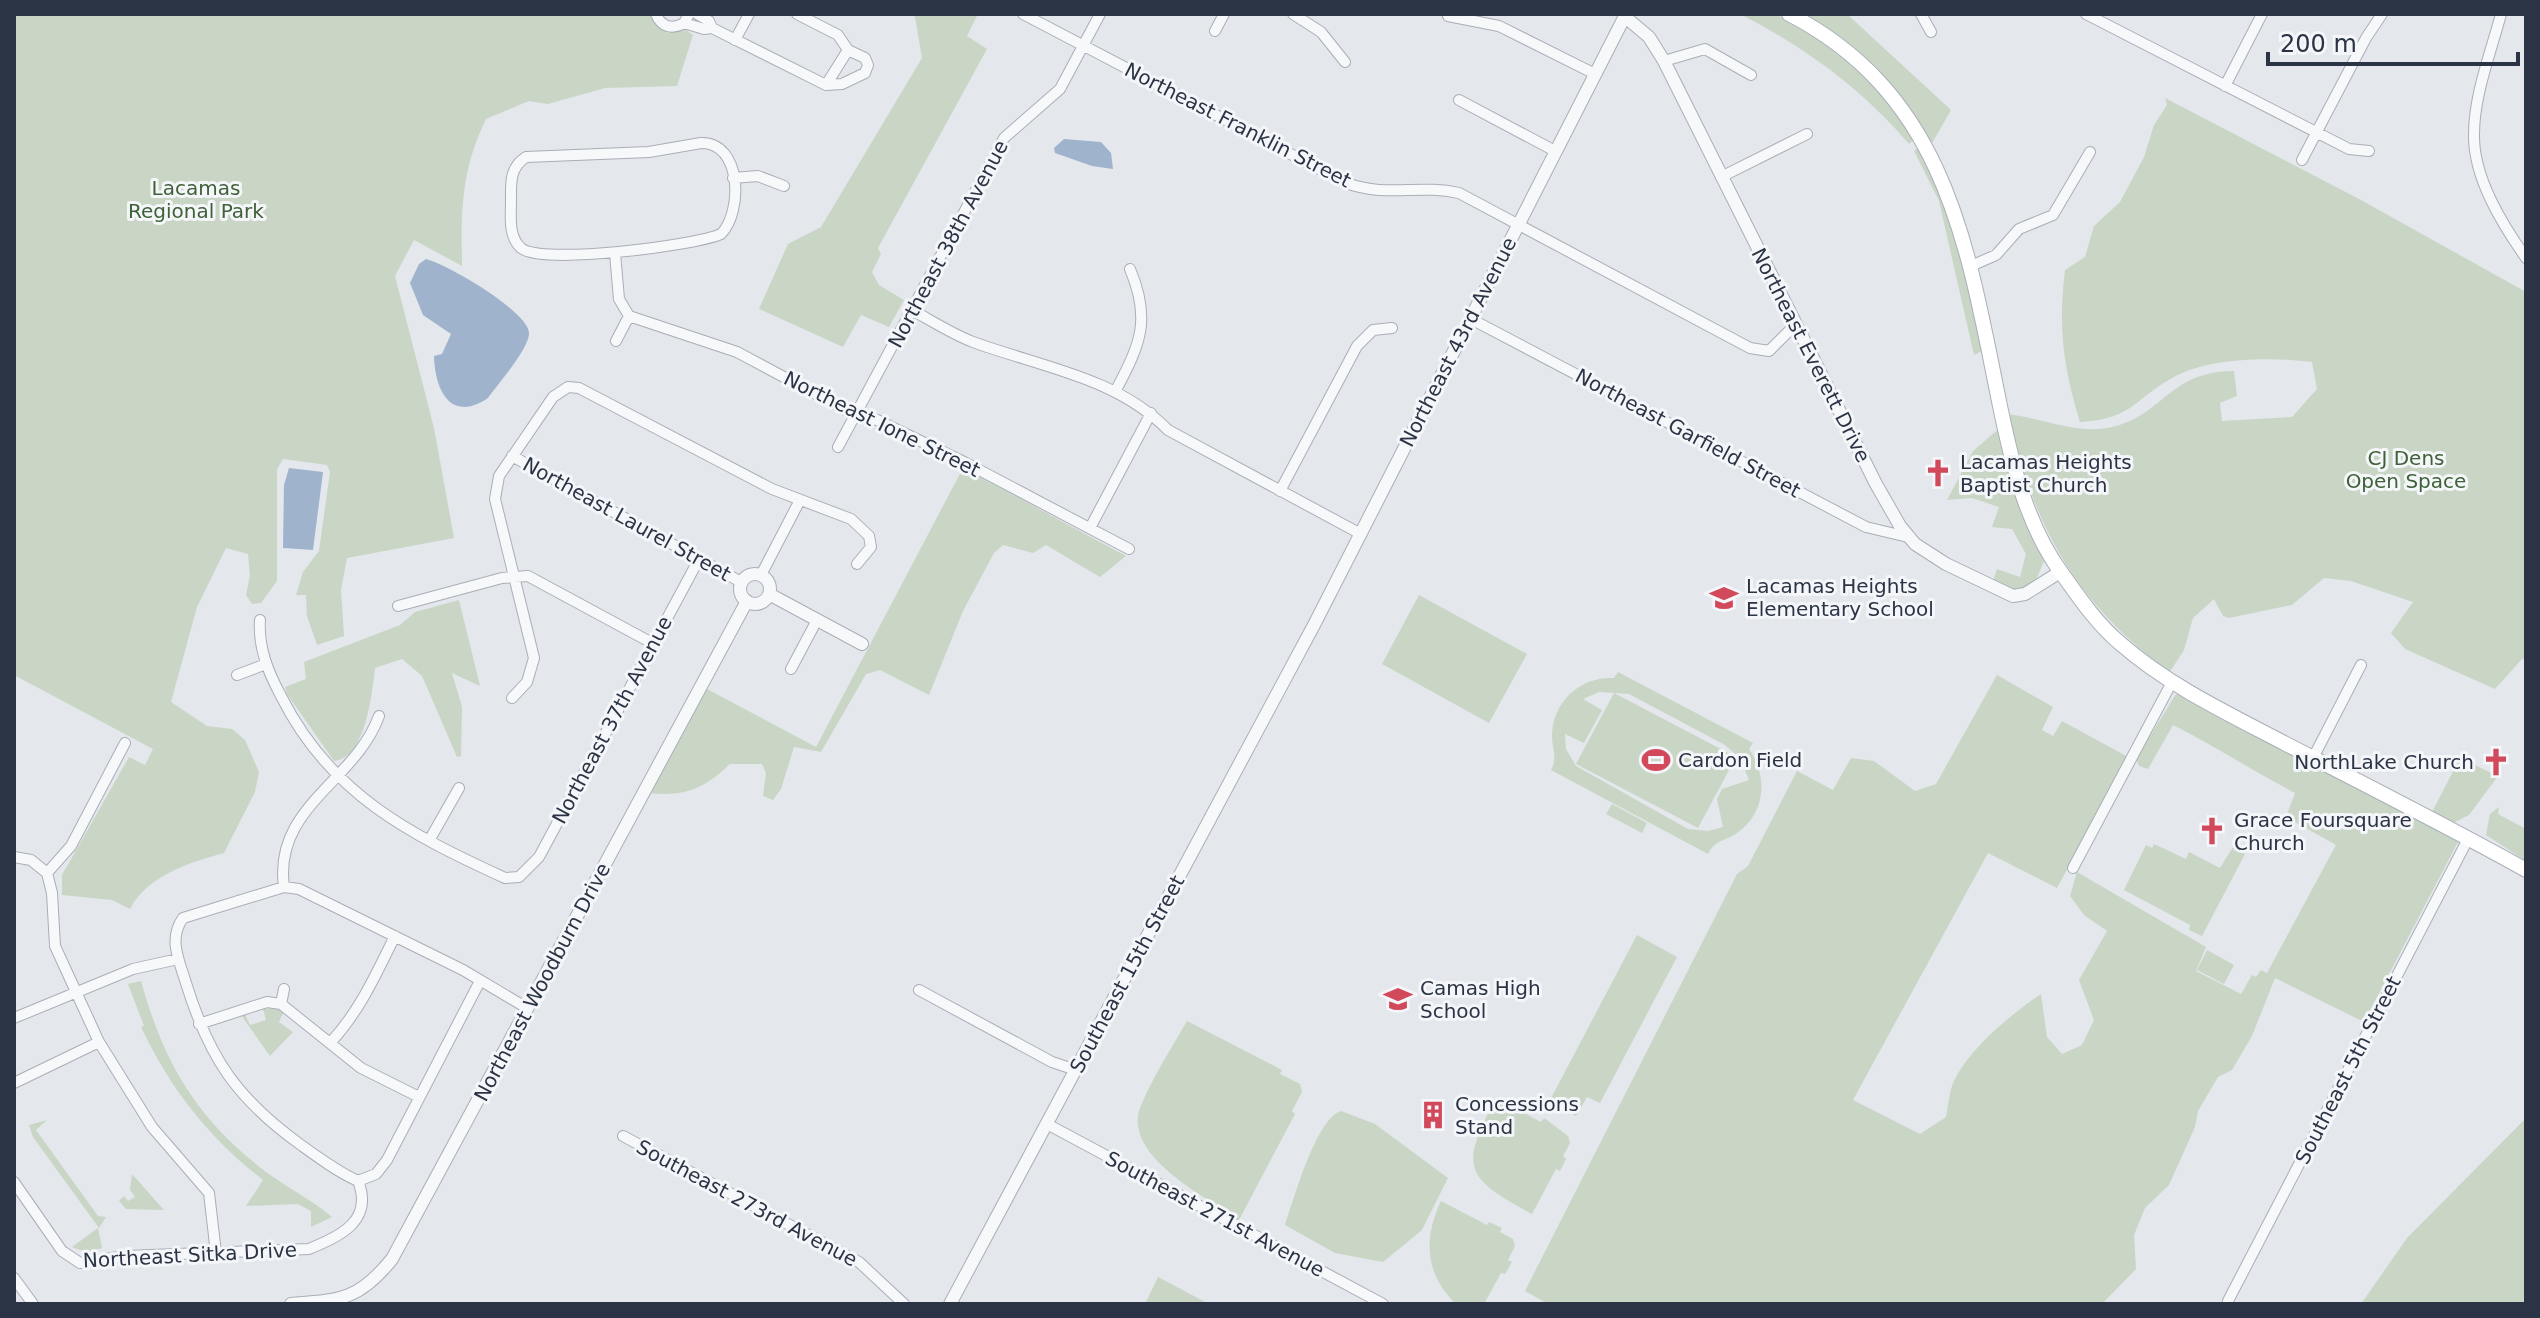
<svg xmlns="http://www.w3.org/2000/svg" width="2540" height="1318" font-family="'DejaVu Sans',sans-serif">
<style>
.green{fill:#c9d6c5;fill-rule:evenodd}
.water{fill:#9fb4cc}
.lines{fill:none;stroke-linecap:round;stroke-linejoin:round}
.minor-casing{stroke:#a9aeb7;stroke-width:12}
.tertiary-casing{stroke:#a9aeb7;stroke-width:14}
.secondary-casing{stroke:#a9aeb7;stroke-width:16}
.minor{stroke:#f7f8fa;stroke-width:10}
.tertiary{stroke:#f7f8fa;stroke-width:12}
.secondary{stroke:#fff;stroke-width:14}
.labels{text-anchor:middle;stroke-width:6;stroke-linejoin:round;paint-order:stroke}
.street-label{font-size:20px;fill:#2b3445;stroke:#f4f6f9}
.park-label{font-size:20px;fill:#3f6138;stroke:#f4f6f9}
.poi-label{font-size:20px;fill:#2b3445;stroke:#f4f6f9;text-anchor:start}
</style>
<rect width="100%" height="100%" fill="#e4e7ec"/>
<path class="green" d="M14,14H651L667,33L686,30L693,35L677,86L605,88L548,104L529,101L486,119C461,171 461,210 462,266L414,240L395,276L434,428L454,538L347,558L341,590L344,636L317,645L307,616L306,595H296L303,572L319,551L330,472L327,465L283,459L277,469V581L261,603L252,604L246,595L250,575L248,554L226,548L197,607L171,702L207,726L232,729L245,740L259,772L255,792L224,853C190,862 147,876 130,909L112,900L62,895V875L129,757L145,765L153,749L14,675Z
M910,14H978L967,36L987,49L878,248L881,254L872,272L879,285L904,300L889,327L861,315L843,347L759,309L788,244L821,227L922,58L915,17Z
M1740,14C1751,14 1767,11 1777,15C1835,41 1879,89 1916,138L1909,144C1861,88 1806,48 1740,14Z
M1807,14H1847L1951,110L1931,145L1898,100Z
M2165,98L2361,200L2526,292V660L2522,659L2495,689L2405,649L2391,633L2413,602L2351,581L2324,578L2292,605L2229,618L2223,616L2214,599L2193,618L2184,650L2169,673C2073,598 2036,531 2007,414C2043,418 2077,435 2112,427C2164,415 2169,371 2234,371L2237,396L2220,403L2222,421L2292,417L2317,389L2312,362C2271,357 2209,357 2172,378C2132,401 2132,419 2080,422C2063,367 2058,327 2065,270L2085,257L2094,226L2120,202L2144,157L2154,125L2167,105Z
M1921,145L1950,200L1984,350L1974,355L1939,201L1914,151Z
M2001,427L2046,556L2036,580L2021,591L1992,584L1997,569L2020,577L2026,554L2012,529L1992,527L1999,507L1972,498L1947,500L1973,451Z
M963,468L1126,556L1100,577L1046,545L1033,553L1003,545L994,553L963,611L929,695L880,670L866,674L821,752L794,747L781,789L773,800L763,796L766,773L762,764H730C704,789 684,797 649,793L705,688L816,747Z
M1419,595L1527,654L1489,723L1382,664Z
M459,600L480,686L452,673L462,707L461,756L457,757L422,676L402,659L375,668C372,693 366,758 334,761L287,694L285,687L306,679L304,662L400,625L415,612Z
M1618,672L1753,743L1749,749C1768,776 1766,813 1737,833C1725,841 1715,840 1708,854L1551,770C1558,757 1552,750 1552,735C1553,701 1581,676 1614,678ZM1599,692L1629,694L1725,745L1740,758L1749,780L1722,789L1717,799L1723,827L1708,831L1688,829L1576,766L1566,749L1565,734L1584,743L1602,710L1583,699Z
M1997,675L2053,707L2042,730L2053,736L2062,721L2128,757L2057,888L1988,853L1853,1100L1920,1134L1946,1117C1948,1107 1949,1095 1952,1086C1964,1053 2012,1013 2041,994L2047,1037L2062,1054L2082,1045L2094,1020L2079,980L2107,931L2084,915L2070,896L2077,872L2206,947L2196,971L2241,994L2252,975L2256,977L2261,970L2267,973L2336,845L2286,817L2295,793C2253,771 2215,746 2173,725L2148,769L2139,766L2136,759L2176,694H2182L2458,842L2364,1022L2275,978L2252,1036L2232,1070L2218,1077L2198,1111L2195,1127L2169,1185L2145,1208L2134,1235L2136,1269L2102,1304H1548L1525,1291L1737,874L1748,866L1797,771L1833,790L1851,758L1874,761L1915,791L1936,784Z
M1614,693L1736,757L1698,828L1576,764Z
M2460,758L2498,776L2469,815L2453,823L2432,812Z
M1612,804L1647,823L1642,833L1606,814Z
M2499,807L2498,814L2526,829V861L2486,835L2490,814Z
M2154,844L2186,859L2189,852L2220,868L2233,847L2245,854L2202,936L2189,930L2190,925L2124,890L2146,845L2152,848Z
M1637,935L1677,957L1600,1103L1587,1097L1576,1116L1549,1102Z
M2207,950L2234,965L2224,984L2197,970Z
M141,981C164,1064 197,1119 266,1172C288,1188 312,1200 332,1217L311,1227V1211L298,1204L246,1206L263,1180C209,1138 171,1090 141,1027L144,1026L128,984Z
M274,1008L284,1011L279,1022L293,1032L270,1056L241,1015L245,1014L250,1025L266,1020L263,1009Z
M1187,1021L1282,1070L1280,1074L1300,1084L1302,1092L1292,1111L1295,1114L1239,1220C1206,1197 1123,1156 1140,1108C1152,1078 1171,1049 1187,1021Z
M1496,1098L1541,1122L1544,1118L1568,1136L1570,1143L1563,1156L1566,1159L1560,1171L1556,1169L1532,1214C1463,1177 1460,1167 1496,1098Z
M1341,1111L1375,1124L1448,1178L1422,1230L1383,1262L1335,1253L1285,1225C1295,1196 1316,1119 1341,1111Z
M2526,1118V1304H2361L2407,1238Z
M47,1120L36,1130L98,1216L106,1217L99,1228L33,1137L29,1125Z
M132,1174L164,1210L126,1209L119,1201L124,1196L128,1201L135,1197L130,1190Z
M1441,1201L1487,1225L1489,1222L1502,1228L1500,1232L1513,1239L1515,1246L1508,1260L1512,1262L1505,1274L1501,1273L1484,1304H1456C1425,1274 1423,1239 1441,1201Z
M98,1228L102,1248L88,1253L72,1247Z
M1158,1277L1209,1304H1145Z"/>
<path class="water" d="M1064,139L1101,142L1111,153L1113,169L1092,166L1055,153L1054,148Z
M426,259C447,264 531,313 529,334C528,350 498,384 488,398C451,423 435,391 434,356L442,354L451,334L423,315L410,283L419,264Z
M289,468L323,472L313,550L283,548L284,485Z"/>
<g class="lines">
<defs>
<path id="minor" d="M656,14C661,27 672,30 684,23L689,14
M697,14L709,21L712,28
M797,14L838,35L848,50
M1023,14L1346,183C1388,198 1418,184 1459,193L1750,348L1769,351L1796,324
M1293,14L1321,32L1345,62
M1921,14L1931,32
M2086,14L2349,149L2369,151
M2501,14C2491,52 2474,95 2474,134C2473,177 2502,224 2526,258
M1448,16L1499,26L1595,74
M684,23L704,29L712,28L826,85L842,84L865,73L868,65L865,58L848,50
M1215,31L1224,14
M735,40L749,14
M1664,61L1705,49L1751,75
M826,85L848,50
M2225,86L2262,14
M1459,100L1555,151
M701,143C742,142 743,212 721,234C694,246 541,265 521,248C508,236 511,217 511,201C511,184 509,168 526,157L649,152Z
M2302,160L2366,38L2382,14
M1721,177L1807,134
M733,178L758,176L784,186
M615,253L619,299L629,316L616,341
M1971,266L1996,255L2019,229L2053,215L2090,152
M912,310C932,321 952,334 973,342C1041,367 1116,377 1168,430L1359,533
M629,316L737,352L855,415L877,420L966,463L1129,549
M1471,319L1866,527L1908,537
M1116,390C1141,343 1151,319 1130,269
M838,447L1004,138L1060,89L1100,14
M512,456L741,582
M1280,491L1357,346L1373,330L1392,328
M1090,528L1151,413
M761,575L800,500
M398,606L502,578L528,576L652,643
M260,620C258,647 268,672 281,696C330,794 409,834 505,878L519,877L539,857L699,559
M791,669L817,620
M237,675L266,664
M512,698L527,682L534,658L495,499L499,476L553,397L568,387L579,388L772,489L851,519L869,536L871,547L857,564
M2313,758L2361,665
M430,839L459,788
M14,857L31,860L47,873L52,893L55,946L99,1042L152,1127L209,1193L216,1253
M2073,868L2172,682
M47,873L71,846L125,743
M284,887C273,807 355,782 379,716
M919,990L1052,1062L1076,1070
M281,1004L284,989
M14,1018L133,969L178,959
M199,1024L267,1002L281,1004L361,1068L419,1097
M330,1043C360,1011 376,974 395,936
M14,1083L99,1042
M1047,1124L1383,1304
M623,1136L859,1262L904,1304
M358,1181C338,1172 319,1158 301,1145C237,1099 209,1058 186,983C179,960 168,939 183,918L284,887L299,889L463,970L527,1008
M358,1181L376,1174L387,1160L480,981
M14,1182L62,1251L80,1263L125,1256L309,1249C340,1236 374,1221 358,1181
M14,1278L33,1304
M2228,1301L2468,839"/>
<path id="tertiary" d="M1630,21L1649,37L1664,61L1876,484L1900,526L1915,544L1946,564L2013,596L2025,594L2060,572
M740 589a15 15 0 1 1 30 0a15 15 0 1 1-30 0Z
M769,594L862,644
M291,1304C341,1300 359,1300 392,1259L747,601
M950,1304L1315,623L1626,14"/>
<path id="secondary" d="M1789,14C1948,96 1968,250 2000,406C2012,464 2027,527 2063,575C2080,599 2098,625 2121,644C2169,686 2229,714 2286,744C2366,785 2447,826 2526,870"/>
</defs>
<use href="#minor" class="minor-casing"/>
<use href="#tertiary" class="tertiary-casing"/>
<use href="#secondary" class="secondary-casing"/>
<use href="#minor" class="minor"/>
<use href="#tertiary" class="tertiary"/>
<use href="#secondary" class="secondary"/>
</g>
<defs>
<symbol id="church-bare" viewBox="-9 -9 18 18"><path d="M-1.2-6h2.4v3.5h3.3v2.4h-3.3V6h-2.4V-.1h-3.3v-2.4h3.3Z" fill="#d1495b" stroke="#f4f6f9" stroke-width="2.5" paint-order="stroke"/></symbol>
<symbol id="school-bare" viewBox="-9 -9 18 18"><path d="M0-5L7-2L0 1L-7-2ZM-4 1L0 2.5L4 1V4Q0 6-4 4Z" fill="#d1495b" stroke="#f4f6f9" stroke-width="2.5" paint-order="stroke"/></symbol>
<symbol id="stadium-bare" viewBox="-9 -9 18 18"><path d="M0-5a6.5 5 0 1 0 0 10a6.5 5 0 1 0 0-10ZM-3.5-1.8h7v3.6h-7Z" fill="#d1495b" stroke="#f4f6f9" stroke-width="2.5" paint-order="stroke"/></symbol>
<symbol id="building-bare" viewBox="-9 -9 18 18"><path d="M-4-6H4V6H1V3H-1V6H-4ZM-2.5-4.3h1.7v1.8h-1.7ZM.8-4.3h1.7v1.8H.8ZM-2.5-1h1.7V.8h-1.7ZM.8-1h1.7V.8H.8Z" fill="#d1495b" stroke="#f4f6f9" stroke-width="2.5" paint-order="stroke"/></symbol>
</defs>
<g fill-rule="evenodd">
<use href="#church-bare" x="1918" y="453" width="40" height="40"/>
<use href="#school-bare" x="1704" y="578" width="40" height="40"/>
<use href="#stadium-bare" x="1636" y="740" width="40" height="40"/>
<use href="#church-bare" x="2476" y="742" width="40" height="40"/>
<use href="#church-bare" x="2192" y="811" width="40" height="40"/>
<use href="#school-bare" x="1378" y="979" width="40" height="40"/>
<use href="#building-bare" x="1413" y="1095" width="40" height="40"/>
</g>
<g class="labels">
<g class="street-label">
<text transform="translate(1238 125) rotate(27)" y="7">Northeast Franklin Street</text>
<text transform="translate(948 244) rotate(-62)" y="7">Northeast 38th Avenue</text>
<text transform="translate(1458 342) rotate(-63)" y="7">Northeast 43rd Avenue</text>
<text transform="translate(1811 355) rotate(63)" y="7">Northeast Everett Drive</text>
<text transform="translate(882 424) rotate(26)" y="7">Northeast Ione Street</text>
<text transform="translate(1688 433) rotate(28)" y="7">Northeast Garfield Street</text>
<text transform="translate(627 519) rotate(29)" y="7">Northeast Laurel Street</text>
<text transform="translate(612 720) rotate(-62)" y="7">Northeast 37th Avenue</text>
<text transform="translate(1127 974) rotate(-62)" y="7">Southeast 15th Street</text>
<text transform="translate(542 982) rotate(-62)" y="7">Northeast Woodburn Drive</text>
<text transform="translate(2348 1070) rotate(-63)" y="7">Southeast 5th Street</text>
<text transform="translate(747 1203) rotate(28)" y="7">Southeast 273rd Avenue</text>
<text transform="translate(1215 1214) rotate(28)" y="7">Southeast 271st Avenue</text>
<text transform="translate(190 1255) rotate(-3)" y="7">Northeast Sitka Drive</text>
</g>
<g class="park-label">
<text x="196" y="195">Lacamas<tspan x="196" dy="23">Regional Park</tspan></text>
<text x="2406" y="465">CJ Dens<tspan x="2406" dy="23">Open Space</tspan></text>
</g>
<g class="poi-label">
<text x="1960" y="469">Lacamas Heights<tspan x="1960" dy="23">Baptist Church</tspan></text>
<text x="1746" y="593">Lacamas Heights<tspan x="1746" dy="23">Elementary School</tspan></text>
<text x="1678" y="767">Cardon Field</text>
<text x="2474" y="769" text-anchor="end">NorthLake Church</text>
<text x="2234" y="827">Grace Foursquare<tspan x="2234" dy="23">Church</tspan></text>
<text x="1420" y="995">Camas High<tspan x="1420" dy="23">School</tspan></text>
<text x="1455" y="1111">Concessions<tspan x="1455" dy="23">Stand</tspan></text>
</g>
</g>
<rect width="2540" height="1318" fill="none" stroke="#2b3445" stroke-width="32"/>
<path d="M2268 52v12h250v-12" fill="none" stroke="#2b3445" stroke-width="4"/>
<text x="2280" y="52" font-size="24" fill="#2b3445" stroke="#f4f6f9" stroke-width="6" paint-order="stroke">200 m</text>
</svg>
